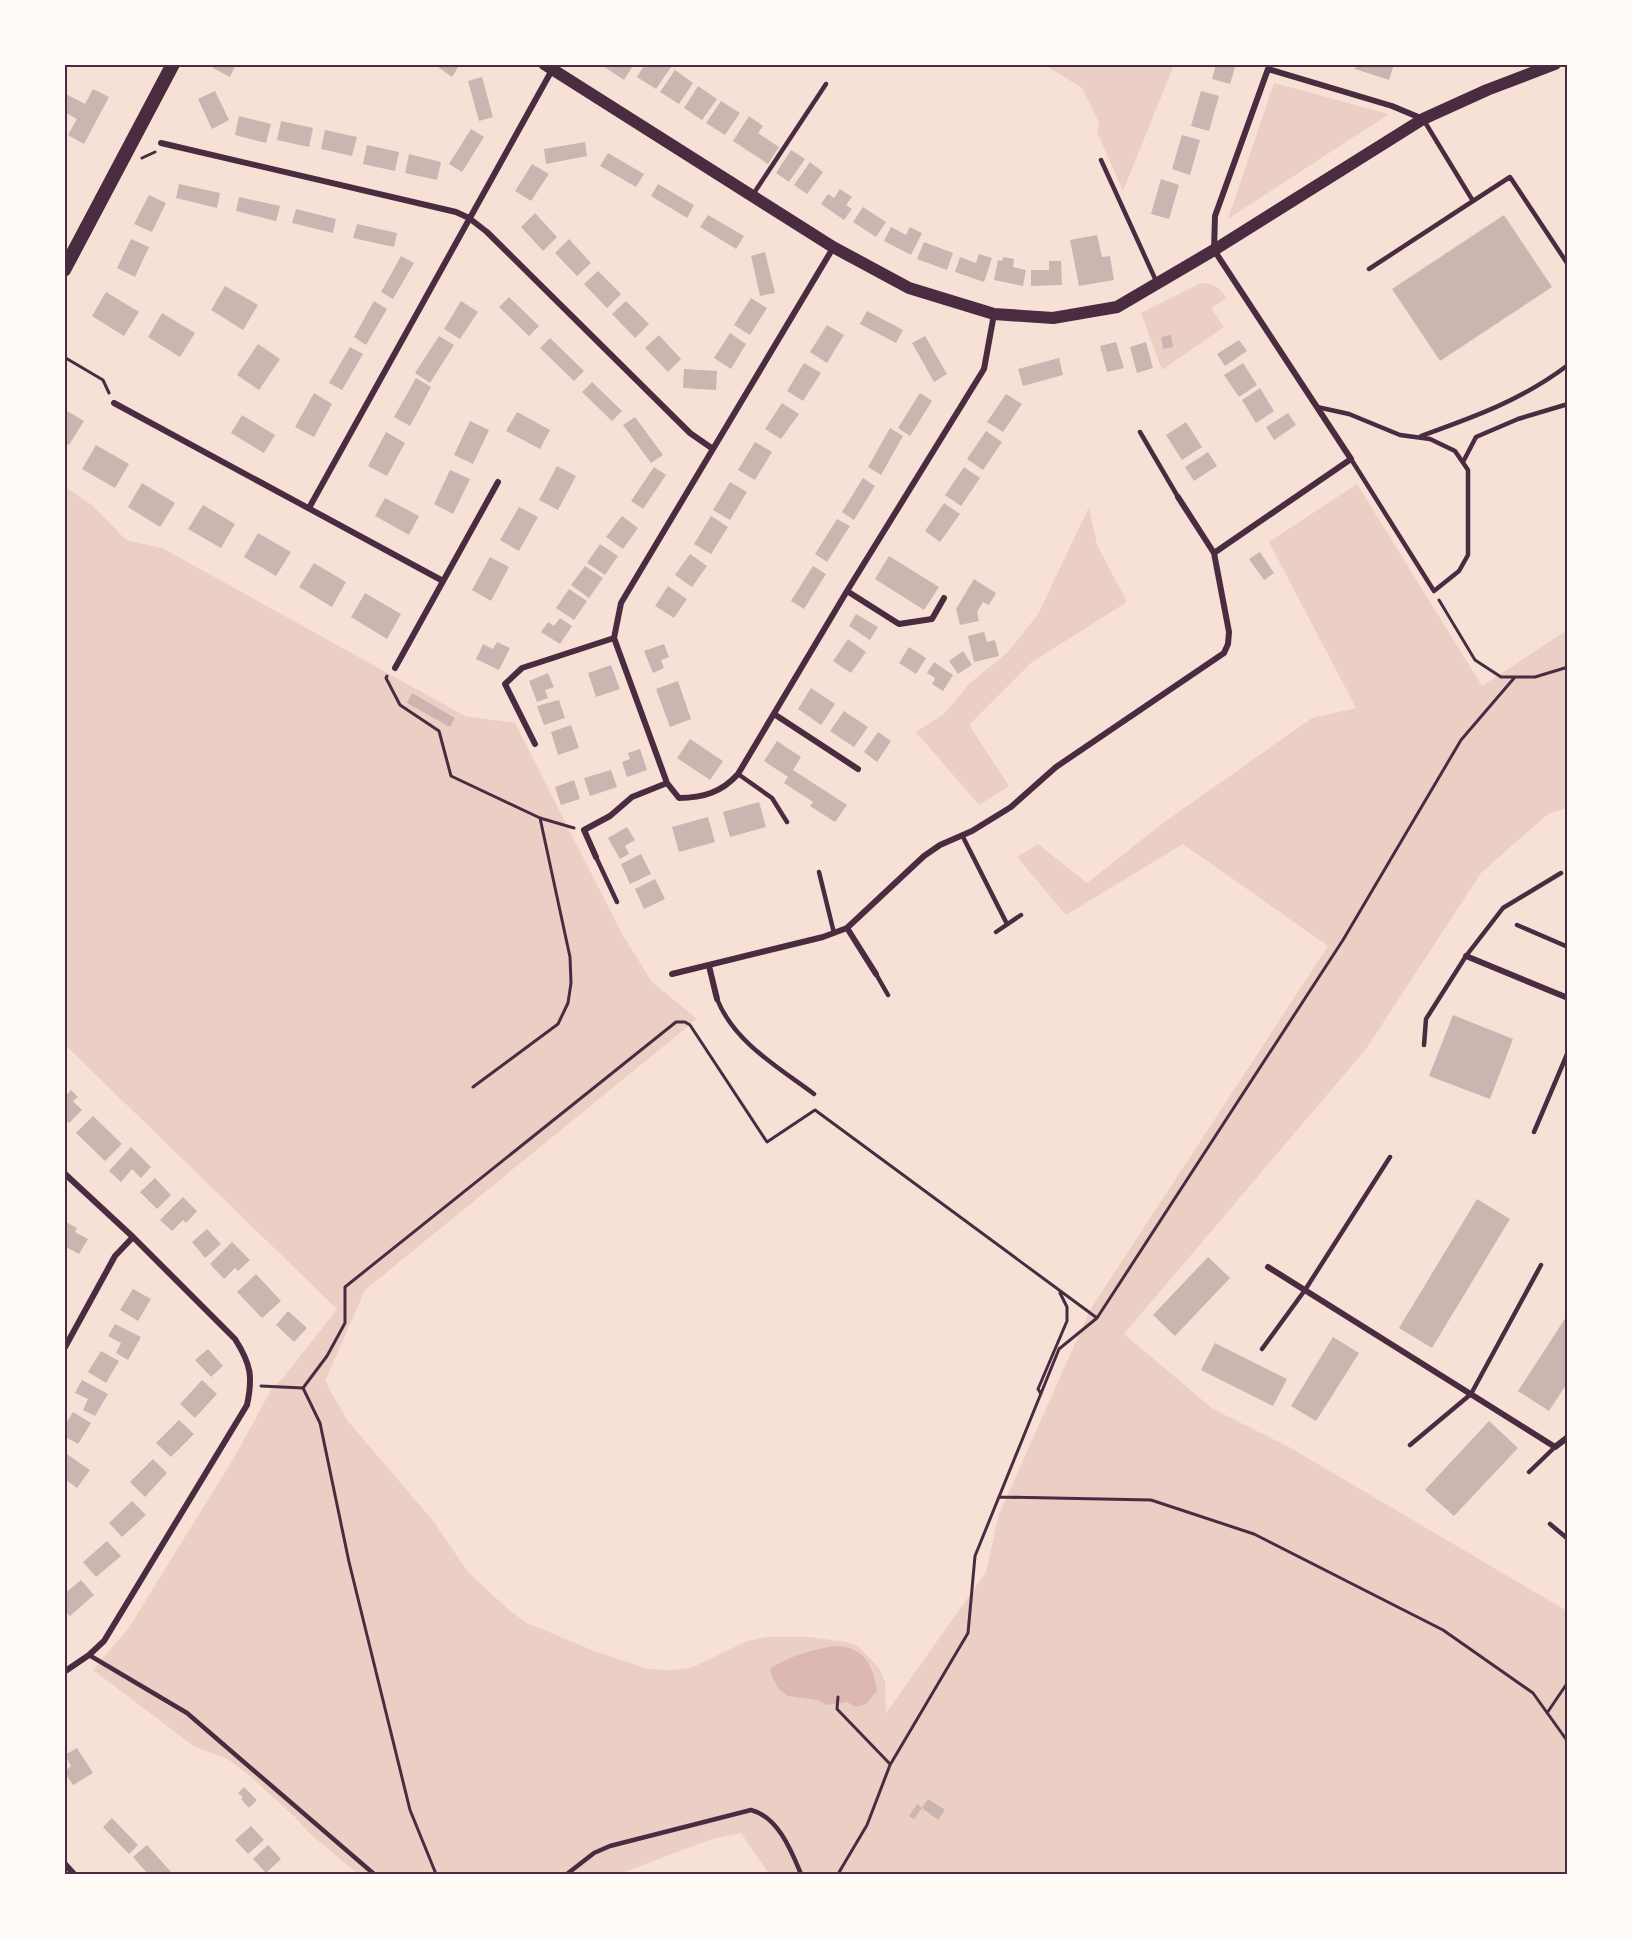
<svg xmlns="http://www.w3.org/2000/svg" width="1632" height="1939" font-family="Quicksand,sans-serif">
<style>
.green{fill:#ebcfc5}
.water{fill:#dcb8b0}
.building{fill:#ccb4b1}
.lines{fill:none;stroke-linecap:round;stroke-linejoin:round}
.path{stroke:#4a2c40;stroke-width:3}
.service{stroke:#4a2c40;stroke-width:4.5}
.minor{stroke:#4a2c40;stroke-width:6}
.secondary{stroke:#4a2c40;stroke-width:12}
.primary{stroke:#4a2c40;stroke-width:14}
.neatline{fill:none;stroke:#4a2c40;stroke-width:2}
</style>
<rect width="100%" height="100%" fill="#f7e1d7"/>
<path class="green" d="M1045,65H1174L1123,191L1097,132L1099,123L1082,88Z
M1274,83L1389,114L1228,219Z
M1201,283C1213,283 1220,288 1227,298L1211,308L1224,327L1162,370L1141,313Z
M1357,484L1482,686L1567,630V808L1548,814L1481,873L1366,1049L1124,1334L1213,1409L1289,1447L1567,1611V1874H769L741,1833L712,1839L619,1874H358L309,1833L296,1818L250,1776L228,1759L195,1747L93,1670L128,1629L235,1456L272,1388L283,1378L337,1309L65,1045L64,486L92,505L126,540L162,548L465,716L515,723L622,934L652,982L697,1019L365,1290L325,1381L347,1420L434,1522L468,1572L510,1611L527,1623L597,1652L648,1669L673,1670L693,1667L747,1641L766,1637H809L846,1642L858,1646L879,1668L885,1682L886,1713L986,1572L999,1514L1090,1310L1328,946L1183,844L1066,915L1017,857L1038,844L1087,883L1163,823L1312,718L1356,708L1269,542Z
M1089,507L1097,545L1127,602L1032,662L969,725L1009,786L979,805L916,732L944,714L969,684L1009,651L1038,614Z"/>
<path class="water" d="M834,1646C864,1646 873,1665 877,1691L866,1704L856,1707L847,1702L828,1705L817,1700L788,1696L778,1688L771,1674V1668C790,1656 812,1650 834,1646Z"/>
<path class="building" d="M215,64H236L230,77L213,68Z
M434,64H460L452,77Z
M600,64H634L624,80Z
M645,64H666L671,67L656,89L637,77Z
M1216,64H1236L1230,84L1212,79Z
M1356,64H1394L1389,80L1355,69Z
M675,70L693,83L679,104L660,92Z
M482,77L493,117L479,121L468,81Z
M698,86L717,99L702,120L684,108Z
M93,89L109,97L84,144L68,135L77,119L64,112V93L85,104Z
M215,91L229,120L212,129L198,99Z
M1201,91L1219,96L1209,131L1191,126Z
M721,101L740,113L725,135L706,123Z
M239,116L271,124L266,143L235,135Z
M749,116L763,126L758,133L779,147L768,164L733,141Z
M281,121L313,128L309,147L277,140Z
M471,129L484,137L462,172L449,164Z
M325,130L357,137L352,156L321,149Z
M1182,135L1200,140L1190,175L1172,169Z
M585,142L587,156L546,164L544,149Z
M367,145L399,152L395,171L363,164Z
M791,150L805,159L789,182L776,173Z
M608,153L644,174L636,187L600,166Z
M409,154L441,162L437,180L405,173Z
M810,162L823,172L807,194L794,185Z
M532,164L549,174L531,201L515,191Z
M1161,179L1179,185L1169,219L1151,214Z
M179,184L220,193L217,208L176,198Z
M658,184L694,205L687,218L651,196Z
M840,189L852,197L846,205L852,209L844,220L821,204L828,194L834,198Z
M149,195L166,203L152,232L134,224Z
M239,197L280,206L276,221L236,211Z
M863,207L886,222L876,237L853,222Z
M296,209L336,219L333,233L292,223Z
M535,213L557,237L543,251L521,227Z
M708,215L744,236L736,249L700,227Z
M1504,215L1552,287L1440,361L1392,289Z
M357,224L397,233L394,247L353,238Z
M891,227L906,235L910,227L922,233L911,255L884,241Z
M1097,235L1102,257L1110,256L1114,280L1079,286L1070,240Z
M131,239L149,247L135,277L117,268Z
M569,239L591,263L577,276L555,253Z
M924,242L953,253L947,270L917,259Z
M765,252L775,293L760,296L751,256Z
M979,254L992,258L984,282L955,272L960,257L976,263Z
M401,256L414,263L393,299L381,292Z
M1003,257L1014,259L1013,267L1026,270L1023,286L994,280L998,260L1002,261Z
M1049,261H1061L1062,285L1031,286V270H1049Z
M598,271L621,294L607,308L584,284Z
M225,286L258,305L243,330L211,310Z
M106,292L139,312L124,336L92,316Z
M509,297L539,326L529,336L499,307Z
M751,298L767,308L750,335L734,325Z
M374,301L387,309L366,345L354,337Z
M461,301L478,312L460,339L444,329Z
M626,301L649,324L635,338L612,314Z
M867,311L903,330L896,343L860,324Z
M162,313L195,333L180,357L148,337Z
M827,325L844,335L827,363L810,352Z
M730,333L746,344L731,369L714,358Z
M659,335L681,359L668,372L645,348Z
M1171,335L1173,347L1163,349L1161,337Z
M439,336L454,345L430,383L415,373Z
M925,336L947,374L934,382L912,343Z
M550,338L584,371L574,381L540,348Z
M1239,340L1247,351L1225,366L1217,354Z
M1116,342L1124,368L1107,372L1100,346Z
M1146,342L1153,368L1137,373L1130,347Z
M258,344L280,359L259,390L237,375Z
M350,347L363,354L342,390L329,383Z
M1059,358L1063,375L1023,386L1018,369Z
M804,363L821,373L803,401L787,391Z
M1243,363L1257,385L1239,397L1224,375Z
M684,369L717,371L716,390L683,388Z
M416,378L431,387L410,426L394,417Z
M592,382L622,411L612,421L582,392Z
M1260,388L1274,411L1256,423L1242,400Z
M314,393L332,404L314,437L295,427Z
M920,393L932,401L910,436L898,428Z
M1006,394L1022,404L1003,432L987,422Z
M782,403L799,414L781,439L765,429Z
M64,409L84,421L69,445L64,442Z
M517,412L550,430L540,449L506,431Z
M1288,413L1296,425L1274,440L1266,427Z
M242,415L275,435L264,453L231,433Z
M635,417L663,455L651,463L623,425Z
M470,421L489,430L473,464L454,455Z
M1186,422L1202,447L1182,460L1166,435Z
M890,428L903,436L881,475L868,467Z
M986,431L1002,442L983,470L967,459Z
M386,432L405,443L387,476L368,466Z
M755,442L772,452L755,480L738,470Z
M96,445L129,464L115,488L82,469Z
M1208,452L1217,466L1194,481L1185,467Z
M557,466L576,476L558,510L539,500Z
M654,467L666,475L643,509L631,501Z
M964,467L980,478L961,506L945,495Z
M450,470L470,479L453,514L434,504Z
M863,478L875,486L854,520L842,512Z
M730,482L747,492L730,520L713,510Z
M142,483L175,503L160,527L128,507Z
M385,498L419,516L409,535L375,516Z
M944,503L960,514L940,542L925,531Z
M203,505L235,524L221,548L188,529Z
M519,507L538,517L519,551L500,540Z
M622,516L638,528L623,549L606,537Z
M711,516L728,527L711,554L694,544Z
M837,519L850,526L827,562L815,554Z
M258,533L291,552L276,576L244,557Z
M600,544L618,556L605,575L587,563Z
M1260,552L1274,573L1264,580L1249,559Z
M690,554L707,566L692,587L675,575Z
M889,556L939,587L924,610L875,579Z
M490,557L509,567L491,601L472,590Z
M314,563L346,582L332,607L299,587Z
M585,566L603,578L589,598L571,585Z
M813,566L826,574L804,609L791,601Z
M974,579L996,593L989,605L983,602L977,612L979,621L960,625L956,609Z
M668,586L687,599L674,618L655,606Z
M569,589L587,601L574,620L556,608Z
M365,593L401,614L387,639L351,617Z
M856,614L878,627L870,640L849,626Z
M560,618L572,626L560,644L541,632L548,622L554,626Z
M984,632L987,642L995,640L999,656L974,662L968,636Z
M848,639L866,652L851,673L833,661Z
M497,642L510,648L499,670L476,659L483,644L493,649Z
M664,644L669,657L661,660L664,668L653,673L644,651Z
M909,647L926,658L916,674L899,663Z
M963,651L972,665L958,674L949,661Z
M934,662L953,675L943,691L932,684L935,678L927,673Z
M611,665L620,689L596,697L588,673Z
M548,673L554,687L545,690L548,698L537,702L529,681Z
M678,681L691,719L670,727L656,689Z
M811,688L835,704L821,725L798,709Z
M412,693L455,718L450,727L407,703Z
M559,700L565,718L544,725L537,706Z
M844,711L868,727L854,747L830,731Z
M571,725L579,748L558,755L551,732Z
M878,732L891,741L877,762L864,752Z
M690,739L723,761L710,780L677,758Z
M777,741L801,757L793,770L847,805L835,822L810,806L813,802L784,783L788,777L764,761Z
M640,749L647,770L627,777L622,762L630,759L628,753Z
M611,770L617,787L590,796L584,778Z
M574,780L580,799L561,805L555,787Z
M759,802L766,827L730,837L723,812Z
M708,817L715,842L679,852L672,827Z
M627,827L635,840L625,846L629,854L620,859L608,838Z
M641,854L651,874L630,884L621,864Z
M655,879L665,899L644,909L635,889Z
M1453,1015L1513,1039L1490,1099L1429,1076Z
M71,1090L78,1097L73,1101L82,1110L69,1123L64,1119V1097Z
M93,1116L122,1144L105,1161L76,1133Z
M131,1147L151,1167L141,1178L132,1169L121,1182L109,1171Z
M155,1178L171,1195L157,1209L140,1192Z
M183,1197L197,1211L186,1223L183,1220L172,1231L160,1220Z
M1477,1199L1510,1219L1432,1348L1399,1328Z
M64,1221L77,1228L75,1232L88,1239L79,1254L64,1246Z
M207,1229L221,1244L205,1258L192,1242Z
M232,1242L250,1260L238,1271L235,1268L224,1279L210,1264Z
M1208,1257L1230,1278L1175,1336L1153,1315Z
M256,1274L281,1301L262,1318L237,1292Z
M133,1289L151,1299L138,1321L120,1310Z
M288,1311L307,1328L294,1342L276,1325Z
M1568,1314V1382L1549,1411L1518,1391Z
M115,1324L141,1337L128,1360L116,1353L121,1343L108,1336Z
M1333,1337L1359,1353L1316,1421L1291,1406Z
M1215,1343L1287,1379L1273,1406L1201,1370Z
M208,1349L223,1366L211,1377L195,1360Z
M101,1351L119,1361L106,1383L88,1372Z
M82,1380L108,1394L95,1416L83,1410L88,1399L75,1393Z
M202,1380L217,1394L195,1418L180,1404Z
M73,1412L91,1423L78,1444L64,1436V1426Z
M179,1420L194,1434L171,1457L156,1443Z
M1489,1421L1518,1448L1454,1516L1425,1490Z
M64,1452L90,1470L77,1488L66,1480L64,1482Z
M153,1459L167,1473L145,1497L130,1482Z
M132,1501L146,1515L122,1537L109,1523Z
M107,1541L121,1556L96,1577L83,1562Z
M81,1580L94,1595L70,1616L64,1610V1594Z
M77,1748L93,1773L73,1785L64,1772L71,1766L65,1755Z
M244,1787L257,1800L249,1808L241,1799L243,1797L238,1793Z
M928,1799L945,1810L938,1820L922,1808Z
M917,1804L922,1808L914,1819L909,1816Z
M112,1818L138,1845L129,1854L103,1827Z
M251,1826L264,1840L248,1854L235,1840Z
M147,1845L162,1862L173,1874H148L133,1857Z
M268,1845L281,1859L266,1873L253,1859Z"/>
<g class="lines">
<path class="path" d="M142,158L155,152
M64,357L103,380L109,393
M1439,600L1475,660L1501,677H1535L1568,667
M387,676L386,678L400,705L439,731L451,776L540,818L574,828
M473,1087L558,1024L568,1003L571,983L570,957L540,818
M261,1386L303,1388L327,1356L345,1323V1287L676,1022H685L690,1025L767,1142L815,1110L1097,1318L1343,940L1461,740L1515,677
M303,1388L320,1423L349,1562L410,1810L436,1874
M1041,1394L1038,1389L1067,1321V1307L1060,1293
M999,1497L1151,1500L1254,1534L1443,1630L1533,1693L1568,1742
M838,1697L837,1709L890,1764
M1547,1713L1568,1682
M838,1874L867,1825L890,1765L968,1633L975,1556L1059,1349L1097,1318"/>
<path class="service" d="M1101,160L1157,283
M752,196L826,84
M1473,201L1510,177L1567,263
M1369,269L1473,201L1423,119
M1317,407L1349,414L1400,435L1430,439L1455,451L1468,470V555L1459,571L1434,591L1351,459
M1140,432L1178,497
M1421,436C1474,417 1522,400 1568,365
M1463,462L1476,437L1518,419L1568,404
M738,774L772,798L787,822
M962,835L1007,924
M596,857L617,902
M819,872L834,933
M1517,925L1568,947
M996,932L1021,915
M876,974L888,995
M717,999C734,1042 778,1067 814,1094
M1424,1045L1426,1019L1466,956L1503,908L1561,873
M1534,1132L1568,1052
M1262,1349L1305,1290L1390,1157
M1410,1445L1471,1394L1541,1265
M1529,1472L1555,1447
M1550,1524L1568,1539
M89,1655L187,1713L374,1874
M567,1874L594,1853L610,1846L751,1810C778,1817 791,1850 801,1874"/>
<path class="minor" d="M161,143L456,212L469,218L487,232L690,433L713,449
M833,248L621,603L614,638L667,783L679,798C703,798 722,792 738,774L847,591L984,369L994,314
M114,403L443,581
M1178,497L1214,553
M309,508L552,70
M847,591L899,624L932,619L944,598
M395,668L498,482
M774,714L858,769
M535,744L505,684L522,668L614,638
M596,857L584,830L610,816L632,797L667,783
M847,928L876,974
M1466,956L1568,998
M709,966L717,999
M672,974L823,937L847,928L924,856L940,845L972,831L1011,807L1056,767L1224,653L1228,644L1229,632L1214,553L1351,459L1214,250L1215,216L1268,69L1392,106L1423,119
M64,1173L133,1237L235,1339C251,1364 253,1377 247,1405L104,1641L89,1655L64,1672
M1268,1267L1555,1447L1568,1437
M64,1349L115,1256L133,1237
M64,1863L74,1874"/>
<path class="secondary" d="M544,64L833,247L909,288L994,314L1053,318L1117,307L1214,250L1423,119L1487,90L1555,64"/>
<path class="primary" d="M64,270L173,64"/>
</g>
<rect width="1632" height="1939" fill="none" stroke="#fffaf5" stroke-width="132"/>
<rect x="66" y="66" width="1500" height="1807" class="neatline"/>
</svg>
